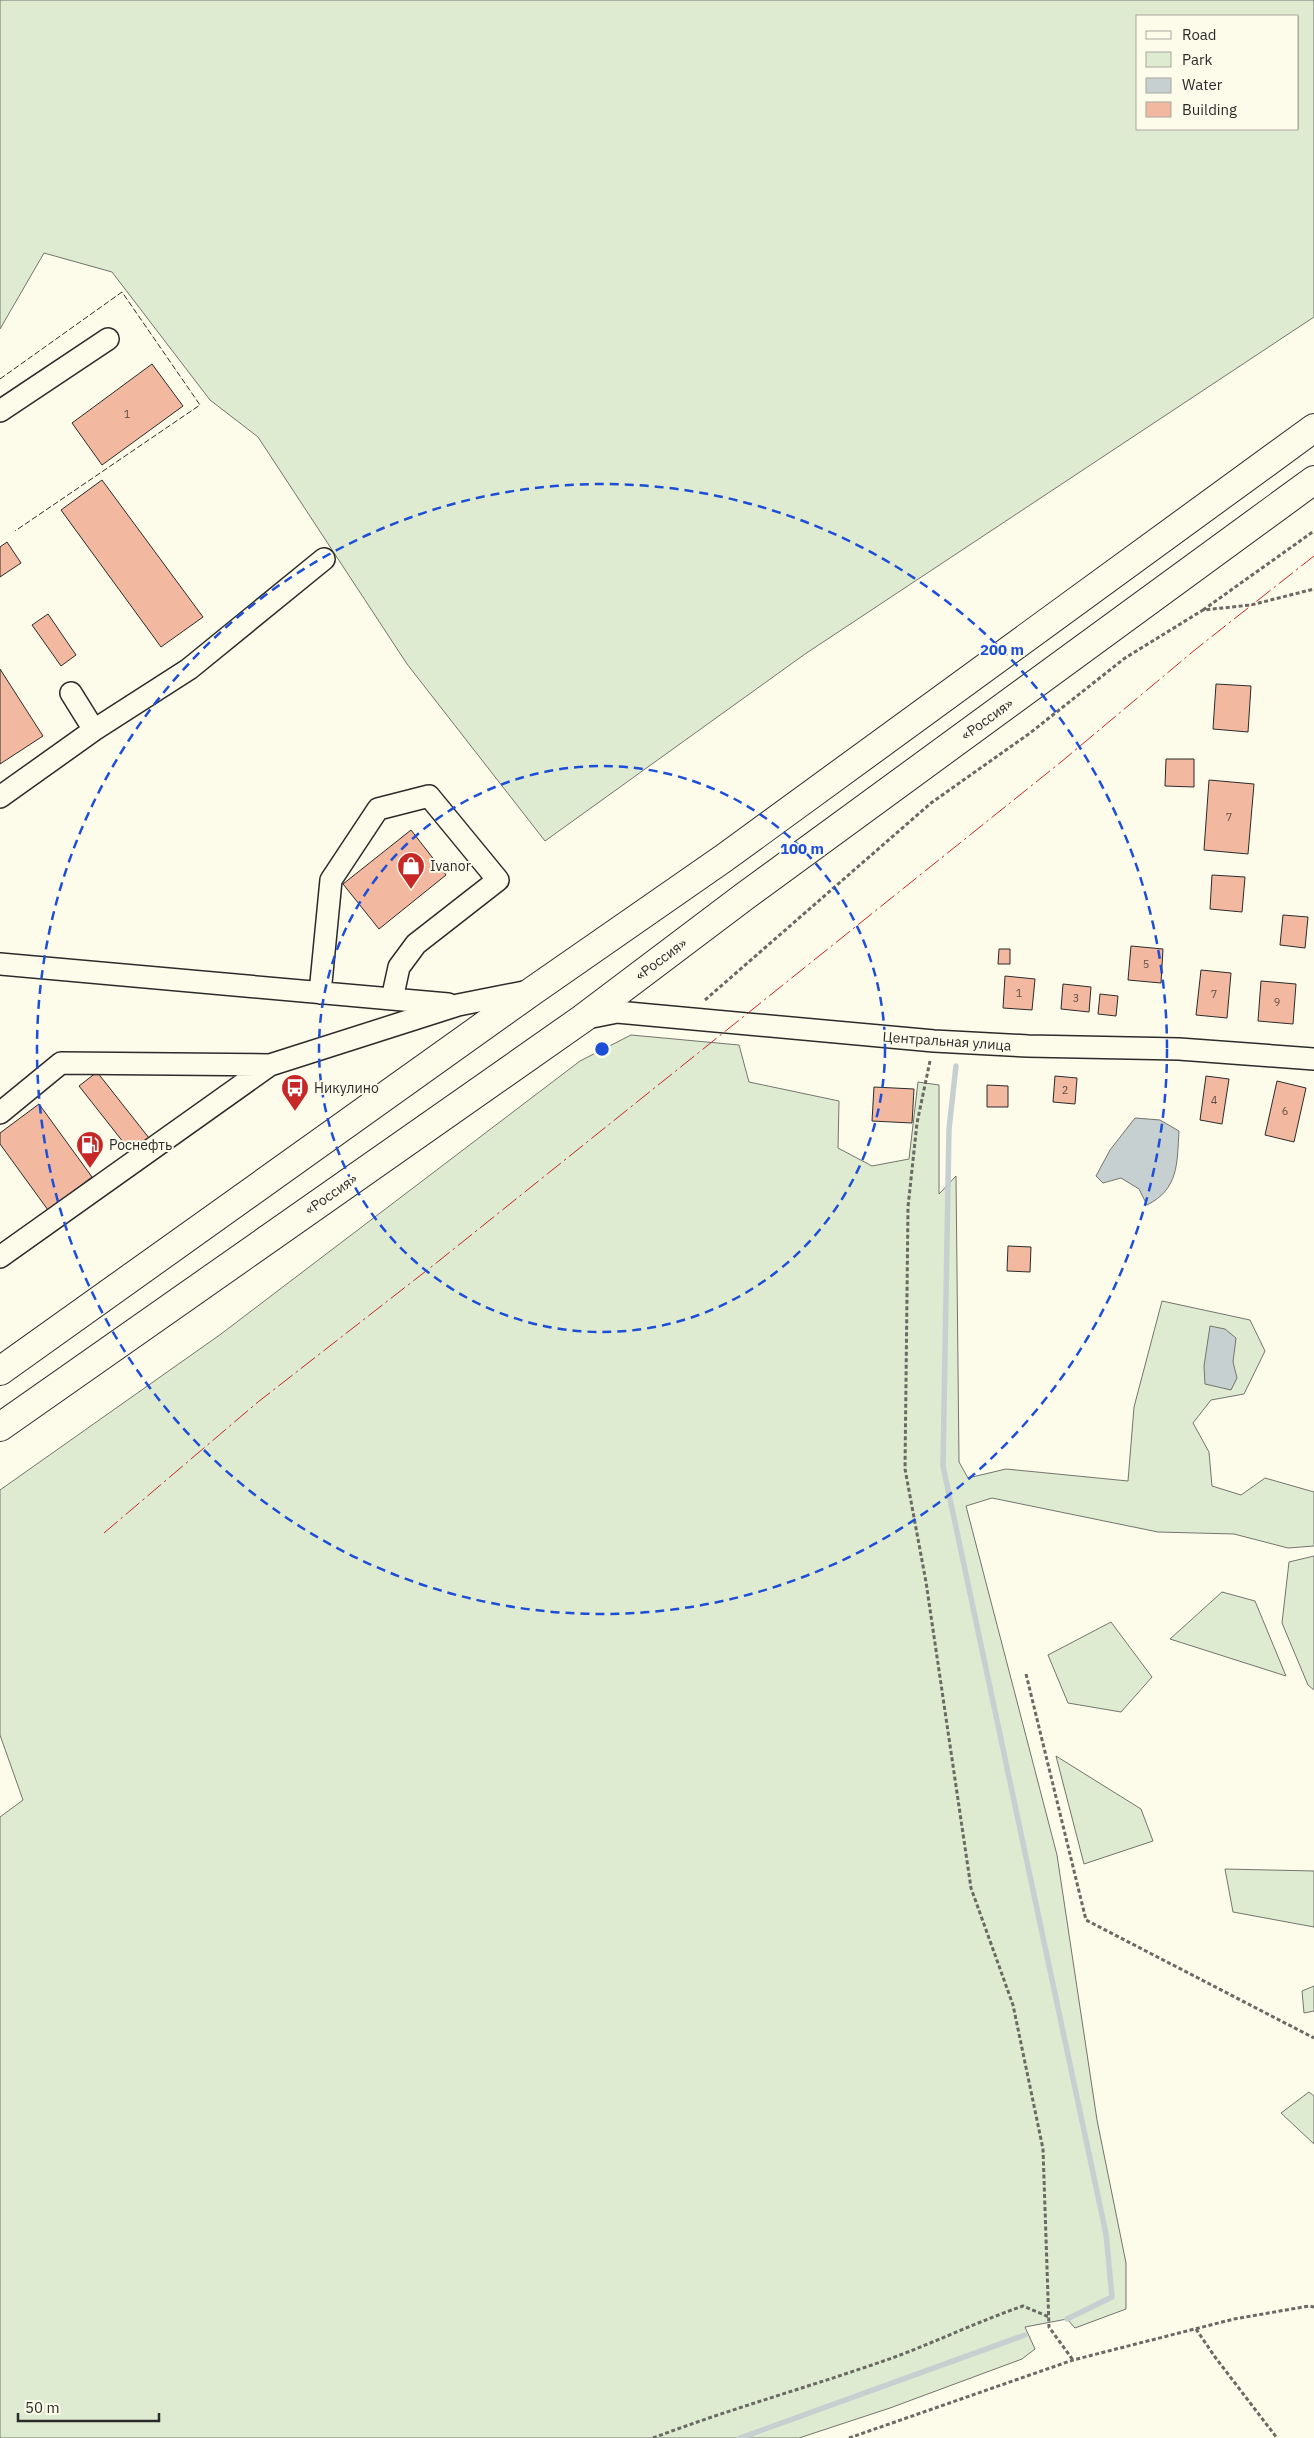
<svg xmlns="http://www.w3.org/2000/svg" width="1314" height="2438" font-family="'IBM Plex Sans',sans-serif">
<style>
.green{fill:#deebd1;stroke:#74746e;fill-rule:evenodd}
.water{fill:#c7d0d0;stroke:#74746e}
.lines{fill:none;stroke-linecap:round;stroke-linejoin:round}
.stream{stroke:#c7d0d0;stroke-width:5.5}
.building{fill:#f2b8a0;stroke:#2b2b2b}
.minor-casing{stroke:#2b2b2b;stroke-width:24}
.highway-casing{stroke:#2b2b2b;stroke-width:30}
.path{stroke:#6a6964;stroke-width:3;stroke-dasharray:4 2.5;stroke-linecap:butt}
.minor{stroke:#fdfbea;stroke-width:21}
.highway{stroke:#fdfbea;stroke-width:28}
.fence{stroke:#2b2b2b;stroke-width:1;stroke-dasharray:6 2.5;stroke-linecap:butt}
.power{stroke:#c62828;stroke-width:1;stroke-dasharray:18 4 2.5 4;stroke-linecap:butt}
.ring{fill:none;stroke:#1d4ed8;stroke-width:2.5;stroke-dasharray:9 6}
.labels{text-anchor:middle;stroke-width:4;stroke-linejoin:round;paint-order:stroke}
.number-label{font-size:11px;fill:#5d4e48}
.street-label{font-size:14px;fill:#2b2b2b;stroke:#fdfbea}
.poi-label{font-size:14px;fill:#2b2b2b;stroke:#fdfbea;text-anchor:start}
.centre{fill:#1d4ed8;stroke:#fdfbea;stroke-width:2.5}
.ring-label{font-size:15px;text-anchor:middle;font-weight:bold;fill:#1d4ed8;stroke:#fdfbea;stroke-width:4;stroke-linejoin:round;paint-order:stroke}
</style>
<rect width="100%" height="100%" fill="#fdfbea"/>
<path class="green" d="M0,0H1314V317L805,654L545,841L407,664L258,437L210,400L112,272L44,253L0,329ZM1138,16H1298V129H1138Z
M631,1035L739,1045L749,1082L839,1101L838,1148L872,1166L909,1159L918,1082L939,1085V1194L956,1176L959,1462L968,1478L1006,1469L1128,1481L1134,1407L1162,1301L1250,1320L1265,1351L1244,1394L1211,1400L1193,1423L1209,1452L1212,1486L1241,1495L1265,1478L1314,1492V1546L1288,1548L1234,1534L1158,1532L992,1498L966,1506L1057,1855L1097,2120L1126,2263V2309L1075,2328L1067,2319L1025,2327L1035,2349L1022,2359L890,2408L799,2438H0V1817L23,1800L0,1735V1490L221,1334L580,1061Z
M1314,1556V1690L1308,1685L1282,1623L1289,1562Z
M1222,1592L1255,1601L1286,1676L1170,1639Z
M1111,1622L1152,1677L1121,1712L1068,1703L1048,1655Z
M1056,1756L1141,1809L1153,1841L1084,1864Z
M1225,1869L1314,1871V1927L1233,1912Z
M1314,1986V2011L1304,2013L1302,1991Z
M1309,2092L1314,2096V2144L1281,2113Z"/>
<path class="water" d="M1135,1118L1160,1120L1179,1131C1177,1163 1179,1189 1147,1205L1139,1189L1121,1178L1103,1183L1096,1176L1110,1150Z
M1210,1326L1225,1329L1236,1338L1233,1362L1237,1378L1231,1390L1205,1384L1204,1366Z"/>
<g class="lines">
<path class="stream" d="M956,1066L949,1129L943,1466L1106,2234L1112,2297L1067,2319
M740,2438L1025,2335"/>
</g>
<path class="building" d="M152,364L183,406L102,465L72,423Z
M102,480L203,617L161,647L61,510Z
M7,542L21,563L0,577V547Z
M48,614L76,655L61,666L32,625Z
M0,669L43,736L0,764Z
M1216,684L1251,686L1248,732L1213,729Z
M1166,759H1194V787L1165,786Z
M1209,780L1254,784L1248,854L1204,850Z
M411,830L446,875L379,929L343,884Z
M1212,875L1245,877L1242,912L1210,909Z
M1283,915L1308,917L1305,948L1280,945Z
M1131,946L1163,949L1161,983L1128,980Z
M999,949H1010V964H998Z
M1201,970L1231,973L1227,1018L1196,1015Z
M1005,976L1035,979L1032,1010L1003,1008Z
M1261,981L1296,984L1293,1024L1258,1021Z
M1063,984L1091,987L1089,1012L1061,1009Z
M1100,994L1118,996L1116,1016L1098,1014Z
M97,1072L149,1138L131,1152L79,1086Z
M1055,1076L1077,1078L1075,1104L1053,1102Z
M1206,1076L1229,1079L1222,1124L1200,1120Z
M1277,1081L1306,1088L1294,1142L1265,1135Z
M987,1085L1008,1086V1107H987Z
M874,1087L914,1089L912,1123L872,1121Z
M39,1104L92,1177L48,1210L0,1144V1133Z
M1008,1246L1031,1247L1030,1272L1007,1271Z"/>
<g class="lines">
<defs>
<path id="minor" d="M0,411L108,339
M94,730L189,669L324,559
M0,797L94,730L71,693
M0,964L448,1004
M320,993L331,880L378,809L429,796L498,880L416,944L399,967L392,999
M587,1018L617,1012L934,1041L1028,1046L1179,1049L1314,1059
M0,1113L61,1063L270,1065L458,1005L529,991
M0,1257L270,1065"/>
<path id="highway" d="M0,1371L534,990L724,858L1314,428
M0,1427L582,1019L745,896L1314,480"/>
</defs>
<use href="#minor" class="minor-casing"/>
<use href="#highway" class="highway-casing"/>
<path class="path" d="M1203,610L1314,531
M705,1000L931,803L1030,733L1125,658L1203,610L1251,605L1314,589
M930,1061L917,1123L908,1207L905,1469L926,1582L971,1888L1013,2005L1043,2149L1049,2327L1073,2360
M1026,1674L1086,1920L1314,2038
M1196,2329L1215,2357L1277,2438
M653,2438C732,2408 813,2386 892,2358C936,2342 979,2321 1023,2306L1049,2317
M849,2438L1073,2360L1234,2319L1309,2306L1314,2307"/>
<use href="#minor" class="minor"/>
<use href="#highway" class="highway"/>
<path class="fence" d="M0,379L122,292L200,405L15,531"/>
<path class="power" d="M104,1533L258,1402L435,1264L1061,762L1196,649L1314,556"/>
</g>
<g class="ring">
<circle cx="602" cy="1049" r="283"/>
<circle cx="602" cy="1049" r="565"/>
</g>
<defs>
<symbol id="shop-pin" viewBox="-11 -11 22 30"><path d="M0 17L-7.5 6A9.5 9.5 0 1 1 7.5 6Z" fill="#c62828" stroke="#fdfbea"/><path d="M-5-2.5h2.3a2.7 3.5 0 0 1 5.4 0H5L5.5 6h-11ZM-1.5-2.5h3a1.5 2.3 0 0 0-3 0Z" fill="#fff"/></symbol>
<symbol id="bus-pin" viewBox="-11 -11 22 30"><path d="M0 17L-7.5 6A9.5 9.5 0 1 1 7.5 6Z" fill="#c62828" stroke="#fdfbea"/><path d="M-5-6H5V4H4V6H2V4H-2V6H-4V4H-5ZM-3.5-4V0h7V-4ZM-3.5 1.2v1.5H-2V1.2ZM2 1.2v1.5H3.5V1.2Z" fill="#fff"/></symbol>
<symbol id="fuel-pin" viewBox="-11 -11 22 30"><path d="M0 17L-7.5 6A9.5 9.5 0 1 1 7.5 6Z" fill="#c62828" stroke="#fdfbea"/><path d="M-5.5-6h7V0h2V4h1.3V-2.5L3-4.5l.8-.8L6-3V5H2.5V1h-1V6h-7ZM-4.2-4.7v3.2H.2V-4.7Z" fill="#fff"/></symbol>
</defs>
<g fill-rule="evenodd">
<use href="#shop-pin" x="395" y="850" width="32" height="43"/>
<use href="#bus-pin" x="279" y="1072" width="32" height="43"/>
<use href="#fuel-pin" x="74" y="1129" width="32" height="43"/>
</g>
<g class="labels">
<g class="number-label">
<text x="127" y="418">1</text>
<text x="1229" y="821">7</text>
<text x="1146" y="968">5</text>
<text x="1019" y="997">1</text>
<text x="1214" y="998">7</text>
<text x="1076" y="1002">3</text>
<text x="1277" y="1006">9</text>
<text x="1065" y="1094">2</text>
<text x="1214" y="1104">4</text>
<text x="1285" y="1115">6</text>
</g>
<g class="street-label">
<text transform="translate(987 719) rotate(-36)" y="5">«Россия»</text>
<text transform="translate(661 959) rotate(-37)" y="5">«Россия»</text>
<text transform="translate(947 1041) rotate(4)" y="5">Центральная улица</text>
<text transform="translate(331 1194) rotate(-35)" y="5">«Россия»</text>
</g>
<g class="poi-label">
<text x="430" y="871">Ivanor</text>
<text x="314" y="1093">Никулино</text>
<text x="109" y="1150">Роснефть</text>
</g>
</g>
<circle cx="602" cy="1049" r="8" class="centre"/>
<g class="ring-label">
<text x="1002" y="655">200 m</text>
<text x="802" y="854">100 m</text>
</g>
<rect x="1136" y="15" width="162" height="115" fill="#fdfbea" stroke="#a9a89e"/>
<rect x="1146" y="31" width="25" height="8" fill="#fdfbea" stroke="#a9a89e"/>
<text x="1182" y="40" font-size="15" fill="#2b2b2b">Road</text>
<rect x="1146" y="52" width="25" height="15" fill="#deebd1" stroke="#a9a89e"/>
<text x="1182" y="65" font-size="15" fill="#2b2b2b">Park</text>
<rect x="1146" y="78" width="25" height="15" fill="#c7d0d0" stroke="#a9a89e"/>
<text x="1182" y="90" font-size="15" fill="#2b2b2b">Water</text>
<rect x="1146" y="102" width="25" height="15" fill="#f2b8a0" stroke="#a9a89e"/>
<text x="1182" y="115" font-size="15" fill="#2b2b2b">Building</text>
<path d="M18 2413v8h141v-8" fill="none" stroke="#2b2b2b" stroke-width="2.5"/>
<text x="25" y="2413" font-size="15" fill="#2b2b2b" stroke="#fdfbea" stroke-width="4" paint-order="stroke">50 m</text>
</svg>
